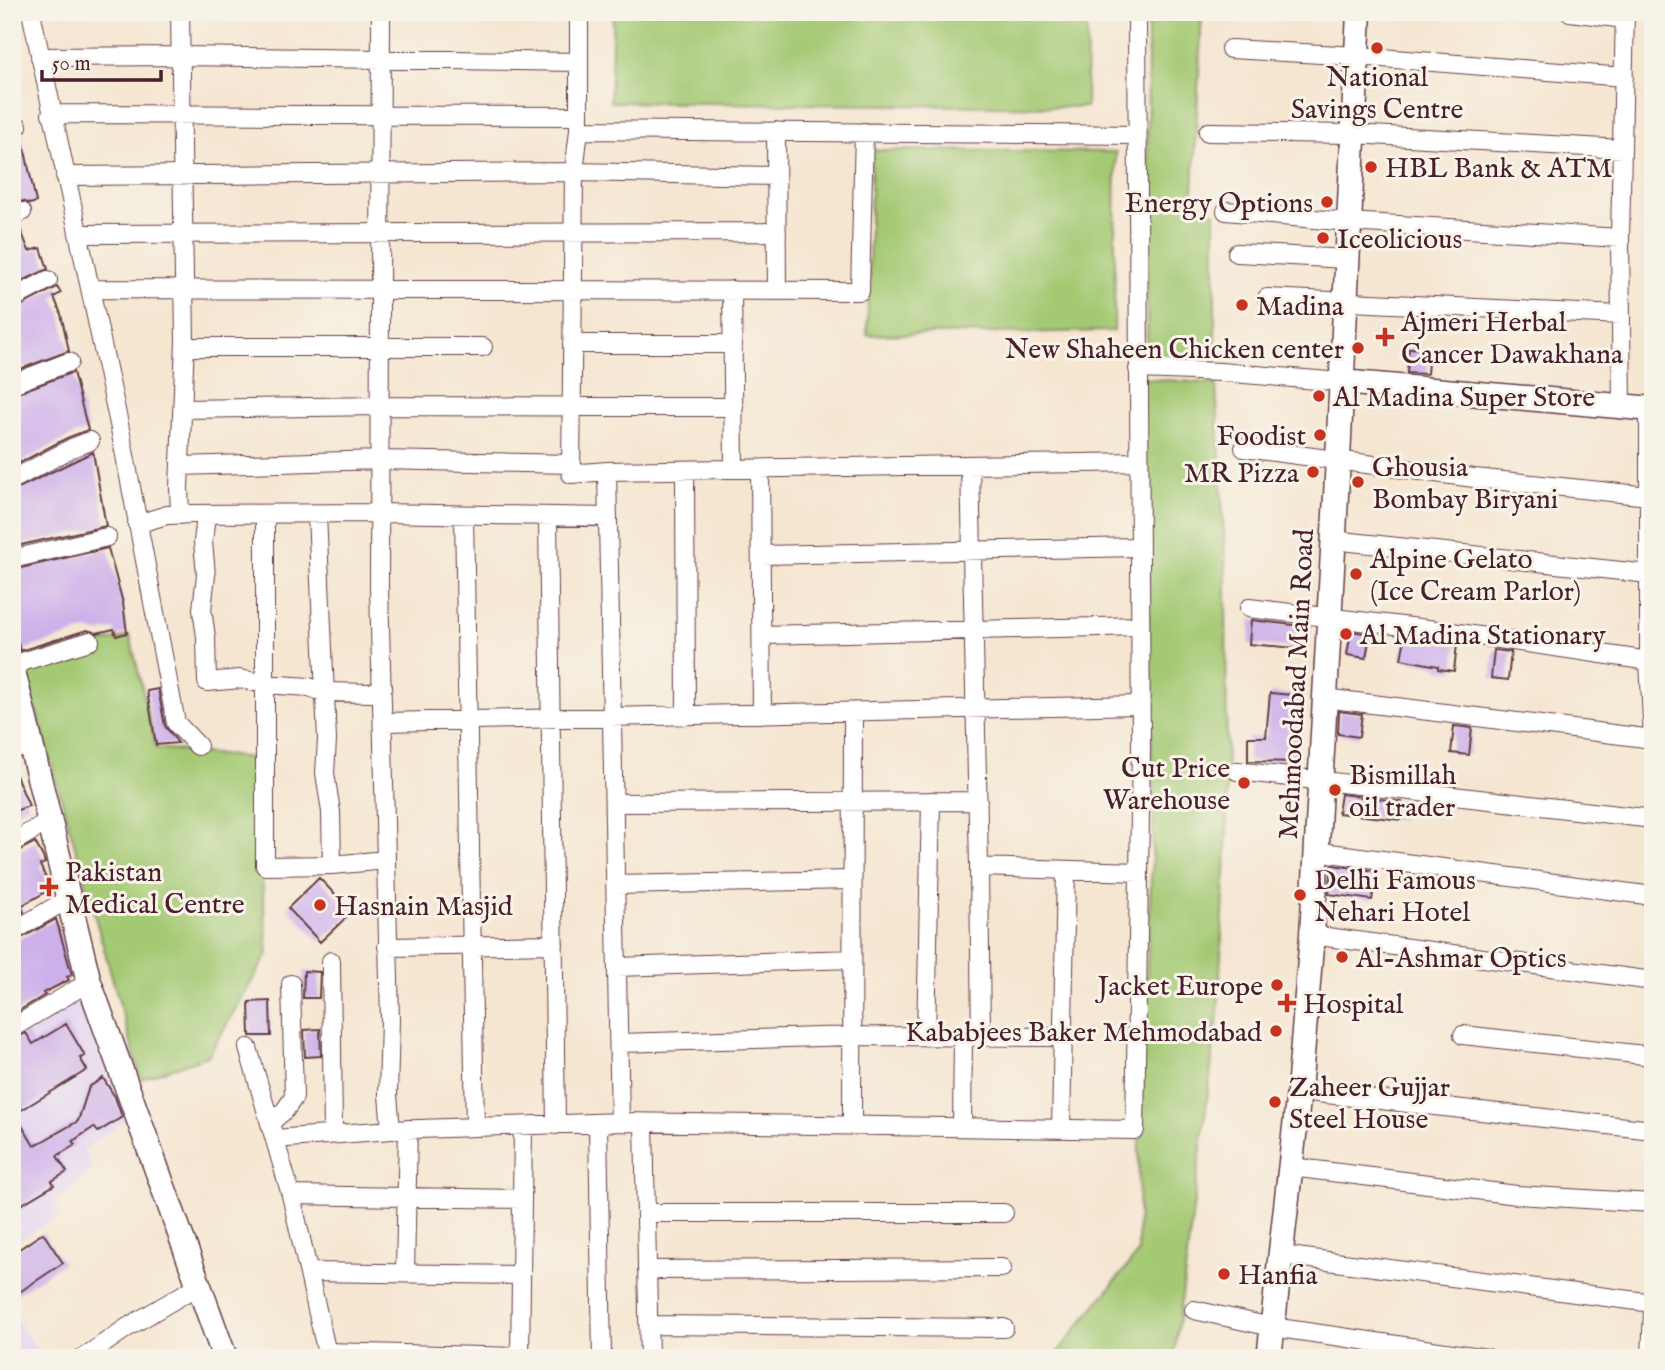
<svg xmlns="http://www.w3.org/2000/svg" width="1665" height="1370" font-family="'IM FELL English',serif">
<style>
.built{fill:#e3d3f2}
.green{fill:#a4c973;stroke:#77744f;stroke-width:2}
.building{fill:#cdb0ea}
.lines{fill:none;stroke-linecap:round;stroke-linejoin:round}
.street-casing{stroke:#643d44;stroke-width:20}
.secondary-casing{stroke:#643d44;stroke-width:27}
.street{stroke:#fff;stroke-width:18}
.secondary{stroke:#fff;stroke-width:24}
.poi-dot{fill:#c8321e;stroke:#f7f3e8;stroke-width:2.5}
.labels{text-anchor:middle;stroke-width:6;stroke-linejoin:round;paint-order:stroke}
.poi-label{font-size:28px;fill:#4a1f2b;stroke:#f7f3e8;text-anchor:start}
.street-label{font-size:28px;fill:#4a1f2b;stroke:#f7f3e8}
</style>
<rect width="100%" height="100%" fill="#f7f3e8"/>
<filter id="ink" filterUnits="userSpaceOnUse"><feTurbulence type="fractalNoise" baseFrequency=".0143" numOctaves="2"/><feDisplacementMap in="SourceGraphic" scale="14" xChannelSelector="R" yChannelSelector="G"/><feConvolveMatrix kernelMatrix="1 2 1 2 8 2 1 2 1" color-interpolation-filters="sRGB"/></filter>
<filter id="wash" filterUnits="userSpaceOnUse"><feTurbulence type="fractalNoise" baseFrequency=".00686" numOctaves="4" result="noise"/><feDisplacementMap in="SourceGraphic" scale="28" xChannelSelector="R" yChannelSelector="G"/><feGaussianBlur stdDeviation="1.57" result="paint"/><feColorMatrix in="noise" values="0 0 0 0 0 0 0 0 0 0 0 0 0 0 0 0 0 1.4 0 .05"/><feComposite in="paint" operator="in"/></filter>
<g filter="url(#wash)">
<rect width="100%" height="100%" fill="#f5e6d1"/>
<path class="built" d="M82,996L130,1117L83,1150L92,1170L54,1204L61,1214L12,1245V1037Z
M12,1305L20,1317L17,1320L37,1349L24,1358H12Z"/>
<path class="green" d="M613,12H1087L1086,107L610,102Z
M1148,12H1202L1192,211L1215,212V362L1147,360Z
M872,150L1116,152L1114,331L867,335Z
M1141,378L1216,384L1226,576L1227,833L1218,1014L1174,1358H1053L1138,1253L1139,1143L1154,813Z
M130,636L156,748L252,758L268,954L208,1056L141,1079L24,667L70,650Z"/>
<g id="blocks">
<path class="building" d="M22,137L36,202L30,204L23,201L12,204V139Z
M19,225L29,251L41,248L48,269L12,286V227Z
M57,287L61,293L54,297L61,314L69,351L12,372V310Z
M1409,348L1429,349L1427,374L1407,373Z
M73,372L88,430L67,438L12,467V395Z
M93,452L106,526L12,547V491Z
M108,548L123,603L127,633L116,636L114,629L97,633L87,630L20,651L12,618V570Z
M1251,620L1309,627L1307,649L1249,644Z
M1351,631L1370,634L1366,658L1347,655Z
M1405,638L1457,644L1454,671L1438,669V666L1401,659Z
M1494,650L1511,652L1508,680L1491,678Z
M158,689L165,726L178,743L156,745L147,691Z
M1270,693L1304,696L1301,733H1298V762L1248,761V737H1266Z
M1339,711L1362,714L1359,737L1338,734Z
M1454,726L1472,728L1469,755L1451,753Z
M12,766L29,806L12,812Z
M1341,794L1402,802L1401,820L1338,813Z
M35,842L43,857L45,863L40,865L51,889L21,906L24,912L12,919V891L13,893L20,889L12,873V854Z
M1332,865L1377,871L1372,900L1329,894Z
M319,878L352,912L320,942L288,908Z
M56,919L72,975L67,977L69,980L43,993L45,995L12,1015V943Z
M304,971L320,972L319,998H303Z
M270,1001L271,1036H250L249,1002Z
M66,1024L85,1056L80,1058L87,1070L15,1114L34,1146L78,1121L89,1087L103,1078L115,1097L122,1117L98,1132L94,1127L73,1141L75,1145L57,1156L67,1172L52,1181L54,1185L12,1210V1039L26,1033L33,1044Z
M320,1029L321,1056L305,1057L304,1030Z
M43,1233L63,1263L12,1297V1254Z"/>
</g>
</g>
<g filter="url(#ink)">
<use href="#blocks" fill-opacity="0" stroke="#643d44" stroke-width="2"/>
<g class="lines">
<defs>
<path id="street" d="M31,12L119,424L176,723L198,746
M381,12L379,587L386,860
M579,12V130L574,172L571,474L607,471L1138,462
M1570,12L1625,19
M1230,49L1357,56L1624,77
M40,57L181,56L579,62
M51,114L579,116
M12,128L18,126
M579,130L1137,135
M776,131L777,290
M1208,132L1353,134L1622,149
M65,176L574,172L776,176
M1226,211L1348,222L1620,238
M12,216L22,212
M78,234L777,232
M1237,253L1347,259
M90,289L860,291L864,132
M732,290L734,469
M1267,298L1621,315
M12,299L48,280
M572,344H733
M185,347H483
M1138,369L1221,372L1341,382
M12,384L69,362
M1622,407L1620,238L1625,12
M183,409L380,406L734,407
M1649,409V661L1653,739
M1244,448L1474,478L1649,496
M970,465L979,867L1139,872
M180,466L380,460L572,464
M760,469L762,714
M685,470L686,716
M607,471L620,1122
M12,480L72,448L90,441
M317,514L327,740L325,773L331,812L332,865
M180,515L179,487L185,342L180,12
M206,515L203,542L206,575L202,609L206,637L207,682L240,679L265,684L309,687L323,692L372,693L383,687
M265,515V866L332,865L386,860L390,1020L388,1095L391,1130
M464,515L475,1127
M548,516L556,1125
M137,524L167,515L194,514L379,513L608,517
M1333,540L1649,574
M761,555L1139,547
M12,559L107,537
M1249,608L1445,631L1649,661
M762,635L1140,626
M12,665L90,641
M1324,698L1653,739
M384,722L1140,705
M12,751L29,741
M1237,771L1653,819
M614,803L978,801
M12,843L50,820
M1315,851L1653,896
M979,867L981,1037
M616,885L852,880
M12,932L68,899
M1312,935L1653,981
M387,947L554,944
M331,961L333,1134
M617,967L852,959
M12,1028L89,982
M1463,1035L1653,1056
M926,1037L931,801
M619,1043L852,1036L1063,1037
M248,1048L291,1195L328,1358
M1299,1091L1653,1130
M270,1123L285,1110L294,1097L291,984
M598,1123L602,1358
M644,1123L649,1358
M852,1126L853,712
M962,1127L963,1036
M1061,1129L1066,870
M275,1139L391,1130L620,1122L1135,1130L1141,748L1137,12
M1291,1167L1517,1195L1653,1203
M291,1195L522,1199
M646,1213H1004
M1281,1255L1653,1303
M647,1270L1002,1268
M309,1272L521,1275
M405,1273L408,1129
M1194,1310L1272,1327L1487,1358
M649,1325L1004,1328
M326,1352L520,1357
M83,1358L128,1327L199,1285
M520,1358L523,1126
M1651,1358L1653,1310"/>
<path id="secondary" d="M1341,382L1653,409
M12,667L89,982L225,1358
M1269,1358L1299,1091L1312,935L1338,459L1359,12"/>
</defs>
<use href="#street" class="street-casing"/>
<use href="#secondary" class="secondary-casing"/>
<use href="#street" class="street"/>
<use href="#secondary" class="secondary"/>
</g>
</g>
<g class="poi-dot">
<circle cx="1377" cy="48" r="7"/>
<circle cx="1371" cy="167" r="7"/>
<circle cx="1327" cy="202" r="7"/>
<circle cx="1323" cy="238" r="7"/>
<circle cx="1242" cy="305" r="7"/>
<path d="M1381.5 326.5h7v7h7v7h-7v7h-7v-7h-7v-7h7z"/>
<circle cx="1358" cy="348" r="7"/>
<circle cx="1319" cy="396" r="7"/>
<circle cx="1320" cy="435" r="7"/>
<circle cx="1313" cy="472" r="7"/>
<circle cx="1358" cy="482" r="7"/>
<circle cx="1356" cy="574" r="7"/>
<circle cx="1346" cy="634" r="7"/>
<circle cx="1244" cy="783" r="7"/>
<circle cx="1335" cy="790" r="7"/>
<path d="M45.5 876.5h7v7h7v7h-7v7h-7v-7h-7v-7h7z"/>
<circle cx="1300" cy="895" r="7"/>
<circle cx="320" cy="905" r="7"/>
<circle cx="1342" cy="957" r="7"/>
<circle cx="1277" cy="985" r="7"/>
<path d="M1283.5 992.5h7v7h7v7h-7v7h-7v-7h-7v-7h7z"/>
<circle cx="1276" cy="1031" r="7"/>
<circle cx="1275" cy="1102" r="7"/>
<circle cx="1224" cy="1274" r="7"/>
</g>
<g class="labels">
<g class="poi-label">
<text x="1377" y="86" text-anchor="middle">National<tspan x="1377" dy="32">Savings Centre</tspan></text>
<text x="1385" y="177">HBL Bank &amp; ATM</text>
<text x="1313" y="212" text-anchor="end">Energy Options</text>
<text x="1337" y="248">Iceolicious</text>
<text x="1256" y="315">Madina</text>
<text x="1401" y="331">Ajmeri Herbal<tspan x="1401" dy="32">Cancer Dawakhana</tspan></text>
<text x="1344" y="358" text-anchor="end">New Shaheen Chicken center</text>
<text x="1333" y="406">Al Madina Super Store</text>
<text x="1306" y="445" text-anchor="end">Foodist</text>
<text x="1372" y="476">Ghousia<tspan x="1372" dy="32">Bombay Biryani</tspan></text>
<text x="1299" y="482" text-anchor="end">MR Pizza</text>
<text x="1370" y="568">Alpine Gelato<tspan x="1370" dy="32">(Ice Cream Parlor)</tspan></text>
<text x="1360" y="644">Al Madina Stationary</text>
<text x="1230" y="777" text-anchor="end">Cut Price<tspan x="1230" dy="32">Warehouse</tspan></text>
<text x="1349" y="784">Bismillah<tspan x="1349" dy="32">oil trader</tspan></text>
<text x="65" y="881">Pakistan<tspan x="65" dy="32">Medical Centre</tspan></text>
<text x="1314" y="889">Delhi Famous<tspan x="1314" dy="32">Nehari Hotel</tspan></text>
<text x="334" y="915">Hasnain Masjid</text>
<text x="1356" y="967">Al-Ashmar Optics</text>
<text x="1263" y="995" text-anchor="end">Jacket Europe</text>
<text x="1303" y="1013">Hospital</text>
<text x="1262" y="1041" text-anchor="end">Kababjees Baker Mehmodabad</text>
<text x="1289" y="1096">Zaheer Gujjar<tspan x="1289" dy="32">Steel House</tspan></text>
<text x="1238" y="1284">Hanfia</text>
</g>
<g class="street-label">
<text transform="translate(1295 684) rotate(-87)" y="10">Mehmoodabad Main Road</text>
</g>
</g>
<rect width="1665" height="1370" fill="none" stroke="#f7f3e8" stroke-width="42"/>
<path d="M42 70v10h119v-10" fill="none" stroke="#4a1f2b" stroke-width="3.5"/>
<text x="52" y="70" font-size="21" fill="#4a1f2b" stroke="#f7f3e8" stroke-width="5" paint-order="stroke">50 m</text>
</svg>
